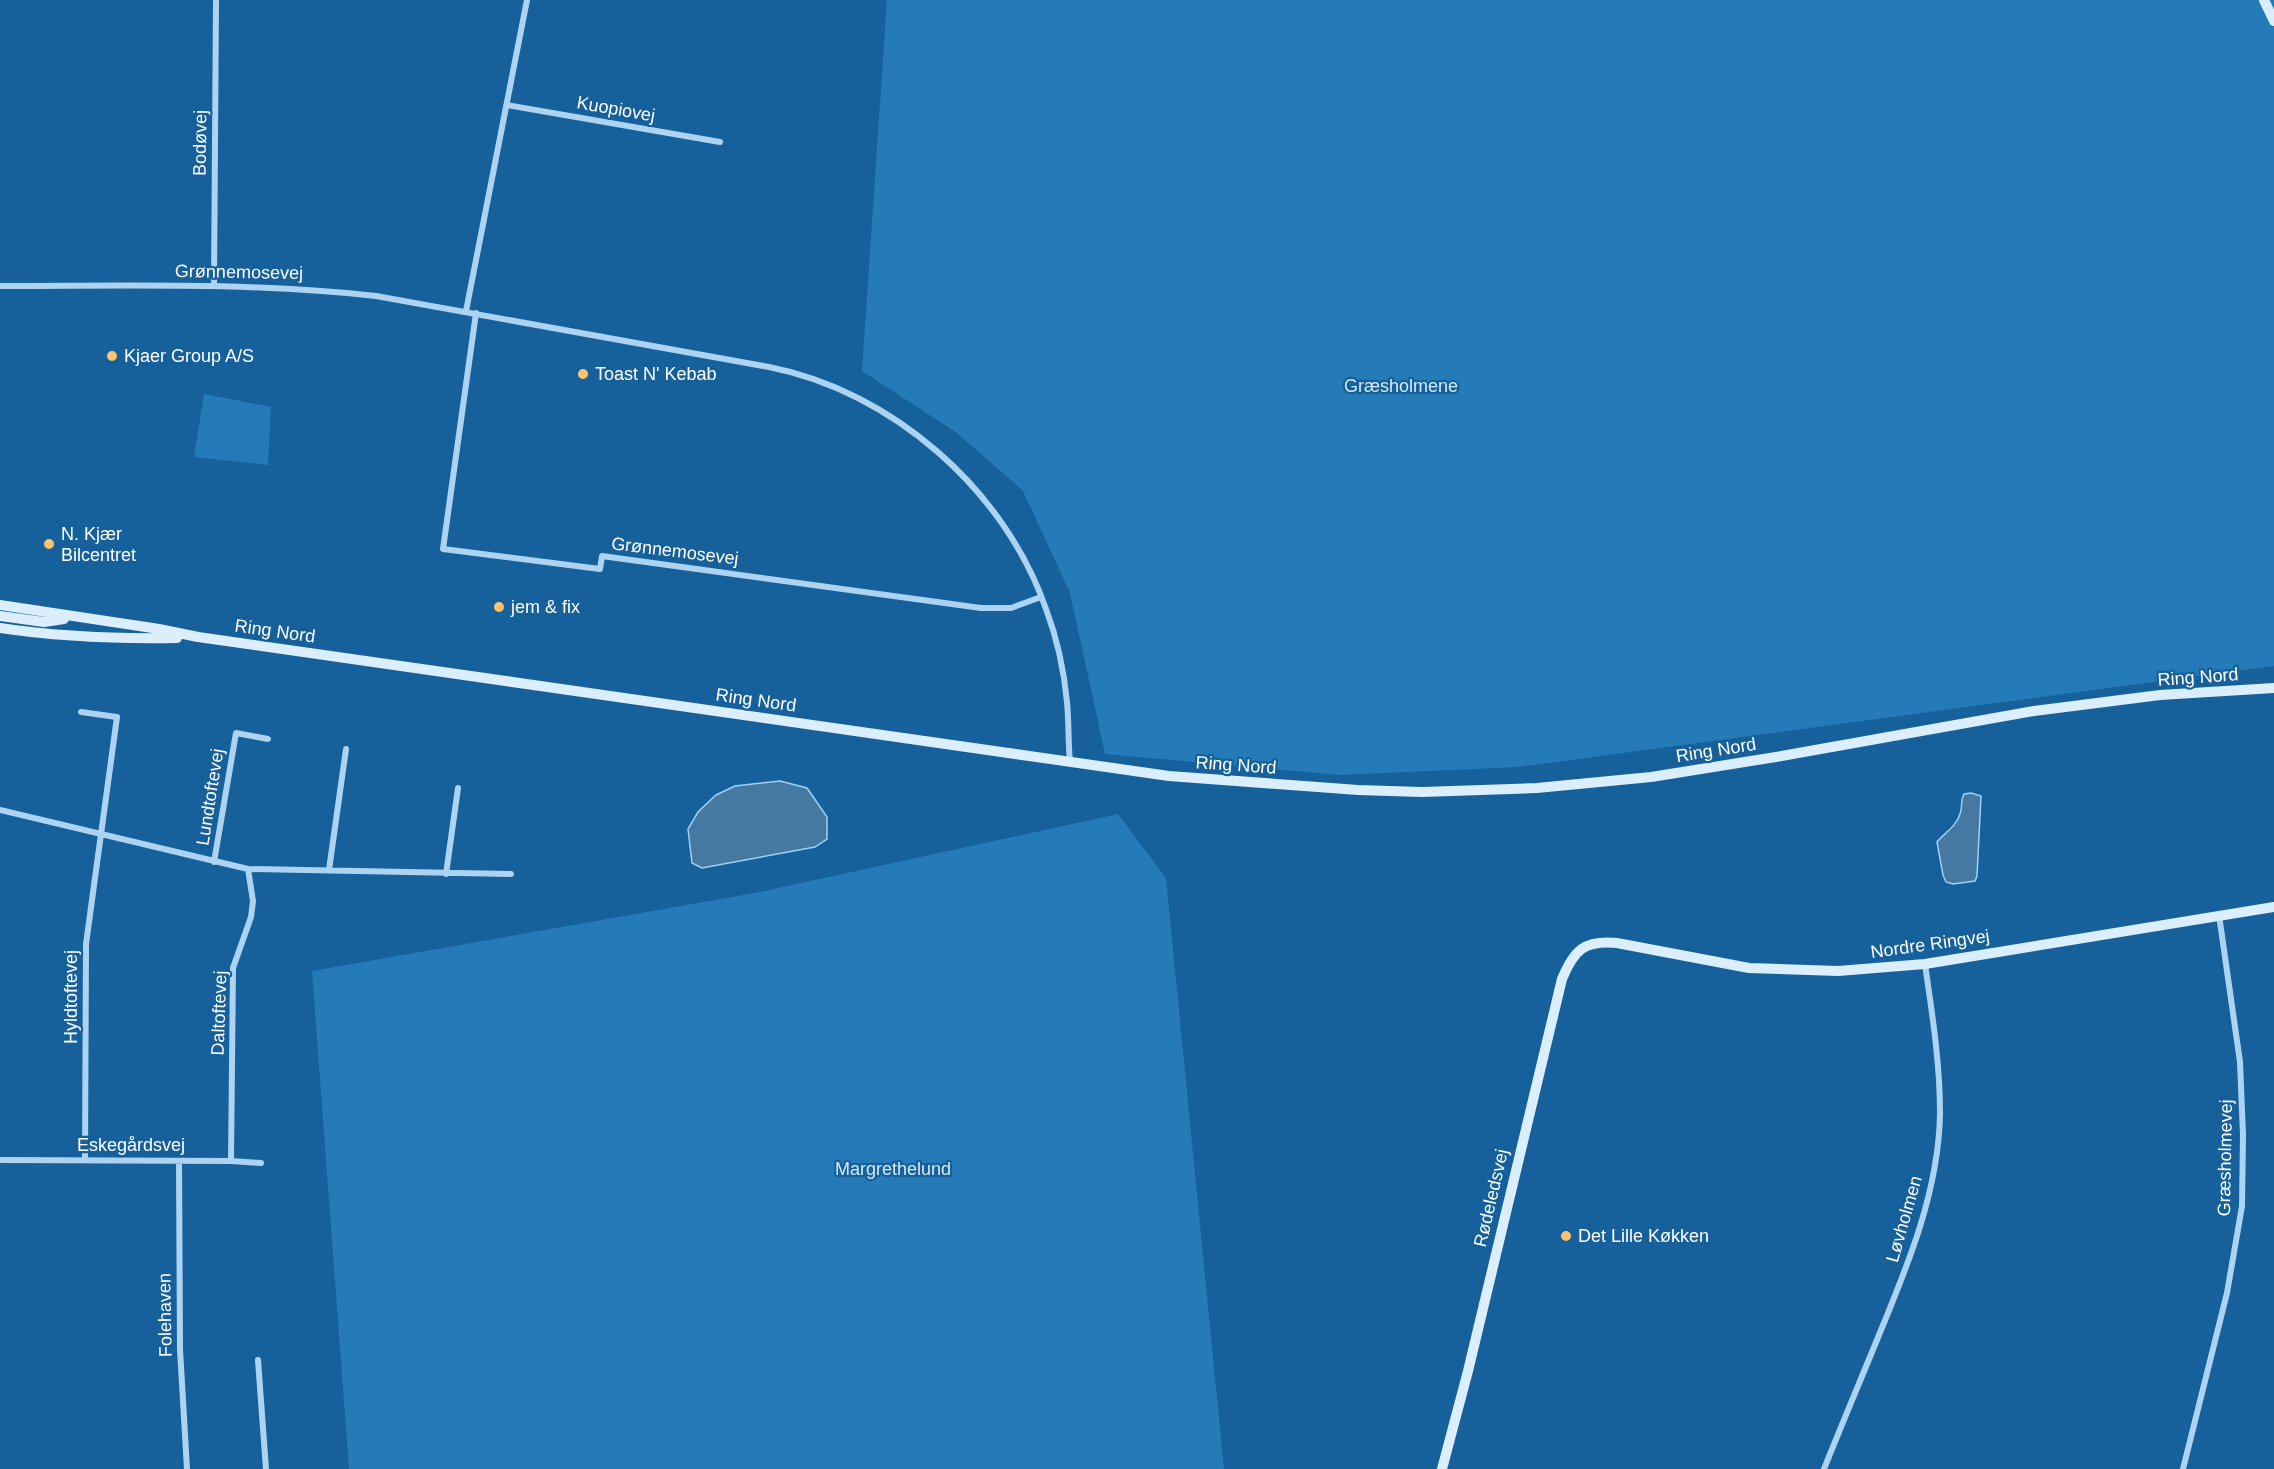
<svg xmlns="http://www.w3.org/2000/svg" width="2274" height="1469" font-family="Helvetica,sans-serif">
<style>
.green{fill:#257ab8}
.water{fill:#4579a1;stroke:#9ed1f5;stroke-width:1.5}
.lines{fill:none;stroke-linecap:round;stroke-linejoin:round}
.street{stroke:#acd4f2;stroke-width:6}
.secondary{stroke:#dbeefc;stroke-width:10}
.poi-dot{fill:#ffc36d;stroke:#16619b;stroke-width:2}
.labels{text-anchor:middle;stroke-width:4.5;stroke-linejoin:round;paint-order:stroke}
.street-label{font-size:18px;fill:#fff;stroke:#16619b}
.poi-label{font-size:18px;fill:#fff;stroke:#16619b;text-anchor:start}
.park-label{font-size:18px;fill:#d4ebfd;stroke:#16619b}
</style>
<rect width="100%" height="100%" fill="#16619b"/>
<path class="green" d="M887,0H2274V666L1519,767L1339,775L1105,754L1070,593L1023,491L957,433L862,371Z
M204,394L271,407L268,465L194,457Z
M1118,814L1166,878L1224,1469H349L312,971L755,893Z"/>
<path class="water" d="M780,781L807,788L827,817V839L815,847L702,868L692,863L688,829L698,812L716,795L735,786Z
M1971,793L1981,796L1977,876L1975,881L1953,884L1946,882L1943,875L1937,842C1944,833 1956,827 1960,814C1963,807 1960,801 1964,794Z"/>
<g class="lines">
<path class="street" d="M507,105L720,142
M0,286C125,286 251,282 376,296L769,367C892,391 1005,490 1046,609C1057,638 1064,671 1067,702C1069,722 1068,742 1070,762
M214,286L216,0
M466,311L527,0
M476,313L443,549L600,569L602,556L981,608H1011L1041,597
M81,712L117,717L86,944L85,1160
M0,810L248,869L511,874
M214,862L236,733L268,739
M329,870L346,749
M446,874L458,788
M0,1160L231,1161L261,1163
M179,1161L180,1349L187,1469
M231,1161L233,968L251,917L253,901L248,869
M258,1360L266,1469
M1824,1469C1842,1424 1861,1379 1879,1335C1908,1265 1939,1190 1940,1113C1940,1062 1932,1013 1925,964
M2183,1469L2227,1293L2242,1206L2243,1135L2240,1062L2219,915"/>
<path class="secondary" d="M2264,0L2274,21
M0,605L159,629L198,637L1169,776L1358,790L1422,792L1537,788L1651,777L1776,757L2034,711L2160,695L2274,688
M0,616L44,622L64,619
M0,628C59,637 117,639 177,638
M1442,1469L1468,1371L1562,979C1574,950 1584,940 1617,943L1749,968L1838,971L1925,964L2274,907"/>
</g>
<g class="poi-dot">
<circle cx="112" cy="356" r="6"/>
<circle cx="583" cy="374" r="6"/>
<circle cx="49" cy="544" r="6"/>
<circle cx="499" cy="607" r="6"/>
<circle cx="1566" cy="1236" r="6"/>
</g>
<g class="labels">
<g class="street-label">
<text transform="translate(616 109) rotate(10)" y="6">Kuopiovej</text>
<text transform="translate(200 143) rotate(-89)" y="6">Bodøvej</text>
<text transform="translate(239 272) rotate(1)" y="6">Grønnemosevej</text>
<text transform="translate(675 551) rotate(7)" y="6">Grønnemosevej</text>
<text transform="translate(275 631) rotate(8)" y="6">Ring Nord</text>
<text transform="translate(2198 677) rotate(-4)" y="6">Ring Nord</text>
<text transform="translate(756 700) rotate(8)" y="6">Ring Nord</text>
<text transform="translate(1716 750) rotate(-9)" y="6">Ring Nord</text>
<text transform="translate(1236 765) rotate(4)" y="6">Ring Nord</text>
<text transform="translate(210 797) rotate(-81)" y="6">Lundtoftevej</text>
<text transform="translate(1930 944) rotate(-8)" y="6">Nordre Ringvej</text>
<text transform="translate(71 997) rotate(-90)" y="6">Hyldtoftevej</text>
<text transform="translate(219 1013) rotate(-88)" y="6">Daltoftevej</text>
<text x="131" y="1151">Eskegårdsvej</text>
<text transform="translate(2225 1158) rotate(-89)" y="6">Græsholmevej</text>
<text transform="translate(1491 1198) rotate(-77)" y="6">Rødeledsvej</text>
<text transform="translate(1904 1219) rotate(-74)" y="6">Løvholmen</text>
<text transform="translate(165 1315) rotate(-91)" y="6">Folehaven</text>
</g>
<g class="poi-label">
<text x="124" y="362">Kjaer Group A/S</text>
<text x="595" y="380">Toast N' Kebab</text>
<text x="61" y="540">N. Kjær<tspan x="61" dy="21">Bilcentret</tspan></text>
<text x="511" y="613">jem &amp; fix</text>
<text x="1578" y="1242">Det Lille Køkken</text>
</g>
<g class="park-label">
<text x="1401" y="392">Græsholmene</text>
<text x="893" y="1175">Margrethelund</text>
</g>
</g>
</svg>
